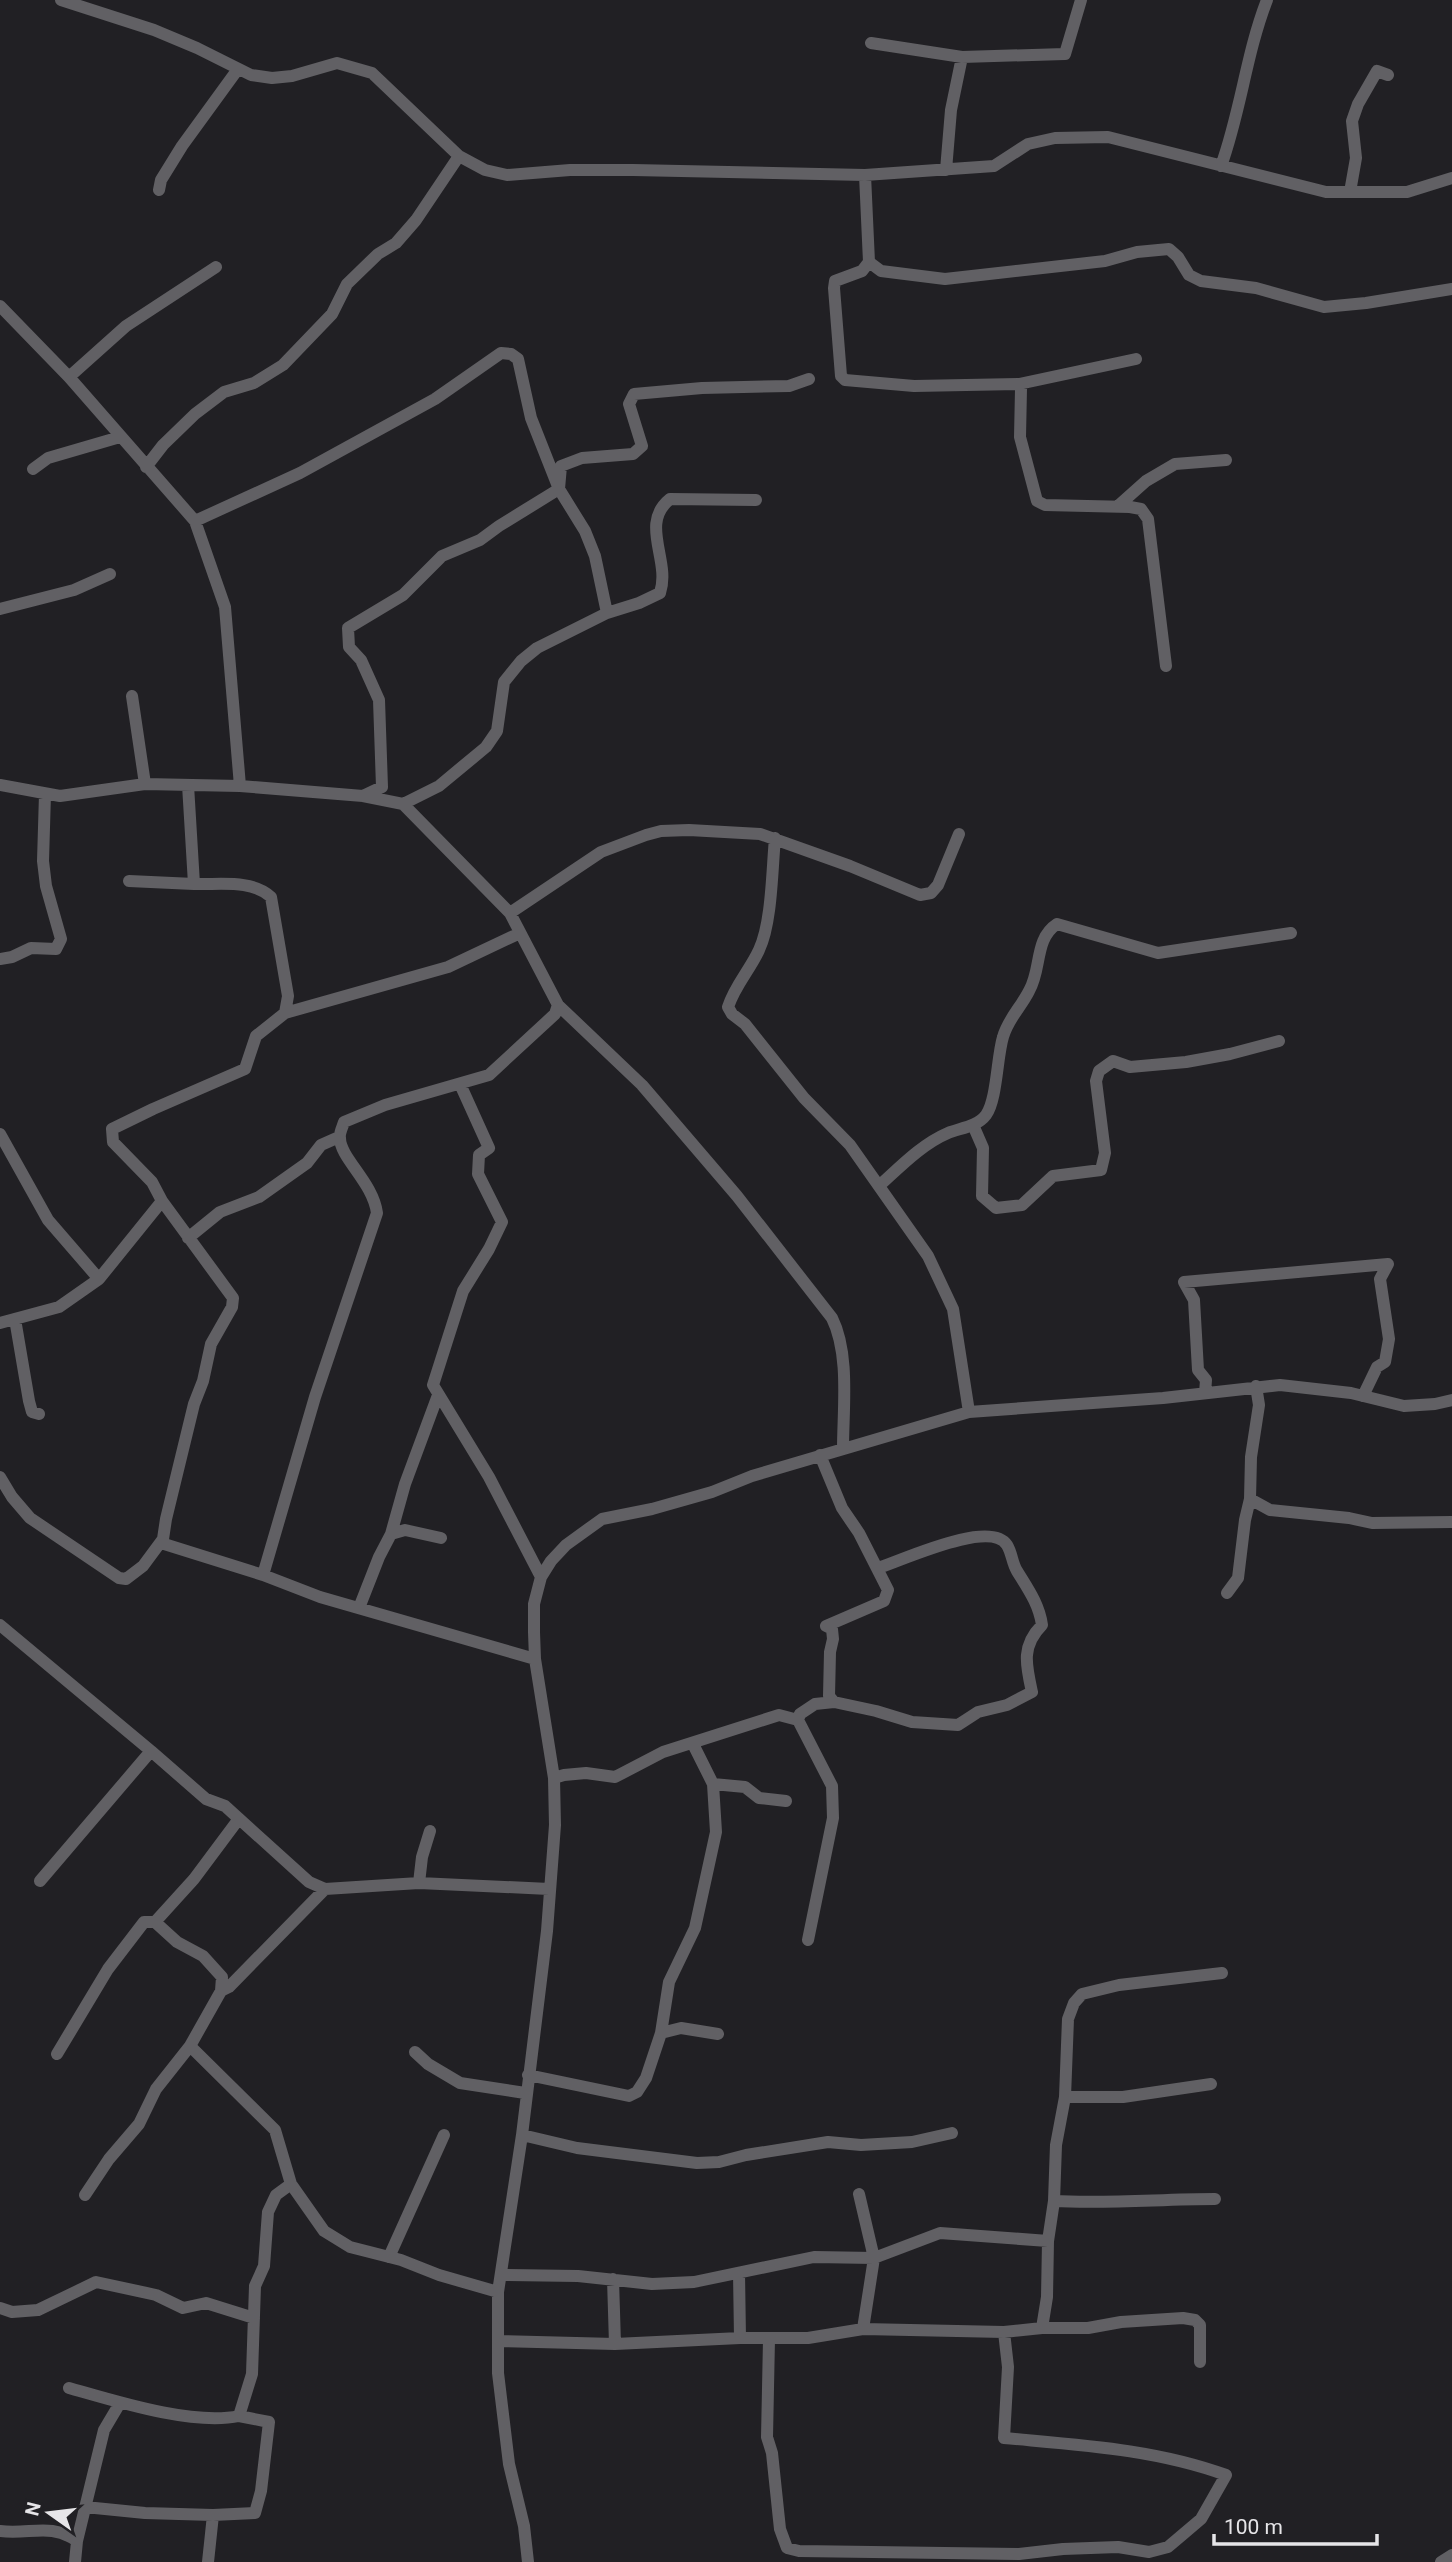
<svg xmlns="http://www.w3.org/2000/svg" width="1452" height="2562" font-family="Roboto,sans-serif">
<style>
.lines{fill:none;stroke-linecap:round;stroke-linejoin:round}
.minor{stroke:#616064;stroke-width:12}
</style>
<rect width="100%" height="100%" fill="#212024"/>
<g class="lines">
<path class="minor" d="M61,0L154,30L197,48L251,75L272,78L292,76L337,63L372,73L459,156L485,170L507,175L570,170H633L865,175L994,166L1028,144L1055,138L1108,137L1326,192H1407L1452,178
M871,43L962,57L1065,54L1081,0
M1221,166C1241,111 1246,54 1267,0
M946,170L951,110L962,57
M865,175L869,262L862,271L835,281L834,288L841,376L845,380L914,386L1019,384L1021,389L1020,437L1037,501L1045,505L1130,507L1141,509L1148,519L1166,666
M159,190L161,180L182,146L238,69
M1350,192L1356,158L1352,121L1358,104L1377,71L1388,75
M869,262L881,271L945,279L1105,261L1137,252L1169,249L1178,257L1189,275L1201,281L1256,288L1324,307L1366,303L1452,289
M0,306L69,377L195,521L225,607L240,786
M69,377L126,326L216,267
M1019,384L1136,359
M146,467L163,445L195,414L224,392L254,383L283,365L332,314L347,284L378,254L396,243L416,220L459,156
M33,469L48,458L120,437
M1118,506L1146,481L1175,464L1226,460
M195,521L300,473L435,399L501,353L511,354L518,359L531,418L559,489L585,531L595,556L607,613
M0,609L74,590L110,574
M132,696L145,784
M0,785L60,796L145,784L240,786L363,796L403,804L510,913L558,1005L555,1014L489,1075L385,1105L344,1122C343,1126 339,1133 340,1138C340,1158 373,1182 377,1213L315,1397L263,1575
M363,796L382,787L379,700L361,660L349,647L348,628L403,595L442,556L480,540L499,526L559,489L561,466L582,458L633,454L642,446L629,404L634,394L702,388L789,386L809,379
M403,804L439,786L486,747L497,731L504,682L521,661L537,648L607,613L639,603L660,593C671,560 639,524 670,499L756,500
M775,838C772,869 772,923 759,950C750,970 735,985 728,1007L732,1014L745,1024L804,1098L850,1145L928,1256L953,1309L969,1412
M129,881L194,884L188,785
M510,913L601,852L646,835L661,831L689,830L760,834L850,866L920,895L931,893L938,885L959,834
M0,959L12,957L31,948L56,949L61,939L46,886L43,861L45,794
M558,1005L642,1085L737,1196L832,1318C850,1354 843,1409 843,1449
M285,1013L448,967L520,933
M460,1084L489,1148L479,1155L478,1174L502,1222L489,1249L463,1291L433,1385L489,1477L541,1577
M973,1125L983,1148L982,1196L996,1208L1022,1205L1053,1176L1101,1170L1105,1153L1096,1081L1099,1071L1113,1061L1130,1067L1186,1062L1230,1054L1279,1041
M0,1134L48,1220L99,1279
M880,1185C900,1167 922,1144 948,1133C960,1128 977,1127 986,1115C997,1100 997,1056 1003,1037C1008,1019 1021,1007 1029,991C1042,969 1034,939 1057,924L1158,953L1291,933
M188,1238L220,1212L259,1197L307,1163L321,1145L339,1137
M15,1319L29,1401L32,1412L39,1414
M0,1323L59,1307L99,1279L162,1201
M1205,1393L1206,1380L1198,1370L1194,1300L1184,1282L1388,1264L1380,1279L1389,1339L1385,1362L1377,1367L1363,1396
M820,1455L842,1508L859,1533L888,1590L884,1601L826,1626L832,1629L833,1639L830,1652L829,1696L834,1702
M0,1477L12,1497L30,1518L119,1578L126,1579L143,1566L163,1539L166,1519L194,1404L203,1381L211,1344L232,1307L233,1298L162,1201L152,1182L113,1142L112,1129L153,1109L245,1069L256,1036L285,1013L288,996L271,897C252,879 219,885 194,884
M1250,1499L1270,1510L1349,1518L1372,1523L1452,1522
M391,1534L405,1530L441,1538
M161,1543L263,1575L320,1597L535,1659
M1227,1593L1238,1578L1245,1520L1250,1499L1251,1457L1259,1405L1256,1386
M359,1608L379,1557L391,1534L405,1484L438,1395
M0,1625L151,1751
M798,1720L800,1714L815,1704L834,1702L876,1711L912,1722L958,1725L978,1712L1007,1705L1032,1692C1026,1665 1021,1646 1042,1625C1039,1604 1028,1589 1017,1571C1012,1563 1012,1553 1007,1545C990,1519 903,1560 878,1568
M554,1778L564,1775L586,1773L615,1777L663,1752L779,1715L798,1720L832,1786L833,1818L808,1940
M713,1784L745,1787L759,1798L786,1801
M40,1881L151,1751L206,1799L225,1806L309,1882L325,1889L419,1883L549,1889
M419,1883L422,1857L430,1831
M155,1922L177,1942L203,1956L222,1977L221,1991L190,2046L275,2130L291,2184L324,2231L350,2247L401,2260L439,2275L498,2292
M221,1991L229,1987L325,1889
M661,2033L681,2028L718,2034
M415,2052L428,2064L460,2083L525,2093
M57,2054L108,1969L144,1922H155L194,1879L238,1820
M528,2075L629,2096L637,2092L646,2078L661,2033L669,1982L695,1928L716,1832L713,1784L693,1744
M1065,2097H1123L1211,2084
M522,2135L577,2148L697,2163L719,2162L746,2155L828,2142L861,2145L912,2142L952,2133
M859,2194L874,2258L863,2329
M85,2195L109,2159L139,2124L156,2089L190,2046
M1054,2201C1108,2204 1161,2199 1215,2199
M389,2257L444,2135
M739,2273L740,2338
M502,2275L578,2276L652,2284L694,2282L814,2257L874,2258L940,2233L1048,2241
M613,2279L615,2344
M0,2308L12,2312L38,2310L96,2282L156,2295L183,2308L206,2303L254,2318
M1042,2328L1047,2297L1048,2241L1054,2201L1056,2145L1065,2097L1068,2019L1074,2003L1082,1994L1119,1985L1222,1973
M769,2339L767,2437L772,2453L780,2529L787,2548L799,2551L1019,2554L1063,2549L1118,2547L1149,2552L1168,2547L1201,2519L1226,2475C1155,2449 1079,2445 1004,2438L1008,2367L1004,2332
M498,2341L615,2344L740,2338H808L863,2329L1004,2332L1042,2328H1088L1121,2322L1183,2318L1195,2320L1200,2325V2362
M69,2388C115,2401 193,2426 239,2416
M85,2507L145,2513L213,2515
M0,2531C30,2535 50,2522 77,2541
M75,2562L77,2541L104,2430L120,2403
M208,2562L213,2515L255,2513L261,2491L269,2422L239,2416L252,2374L255,2286L264,2266L268,2212L276,2195L291,2184
M528,2562L524,2526L509,2464L498,2373V2292L522,2135L547,1931L555,1825L554,1778L535,1659L534,1632V1604L541,1577L551,1561L566,1545L602,1519L652,1509L712,1492L752,1476L969,1412L1163,1398L1280,1385L1351,1393L1404,1406L1435,1404L1452,1400
M1441,2562L1452,2555"/>
</g>
<g transform="translate(49 2513) rotate(284)" stroke="#212024" stroke-width="5" paint-order="stroke">
<path d="M0-5L12 26L0 18L-12 26Z" fill="#e6e5e8"/>
<text y="-10" font-size="19" font-weight="bold" text-anchor="middle" fill="#e6e5e8">N</text>
</g>
<path d="M1214 2534v10h163v-10" fill="none" stroke="#e6e5e8" stroke-width="3.5"/>
<text x="1224" y="2534" font-size="21" fill="#e6e5e8" stroke="#212024" stroke-width="5" paint-order="stroke">100 m</text>
</svg>
